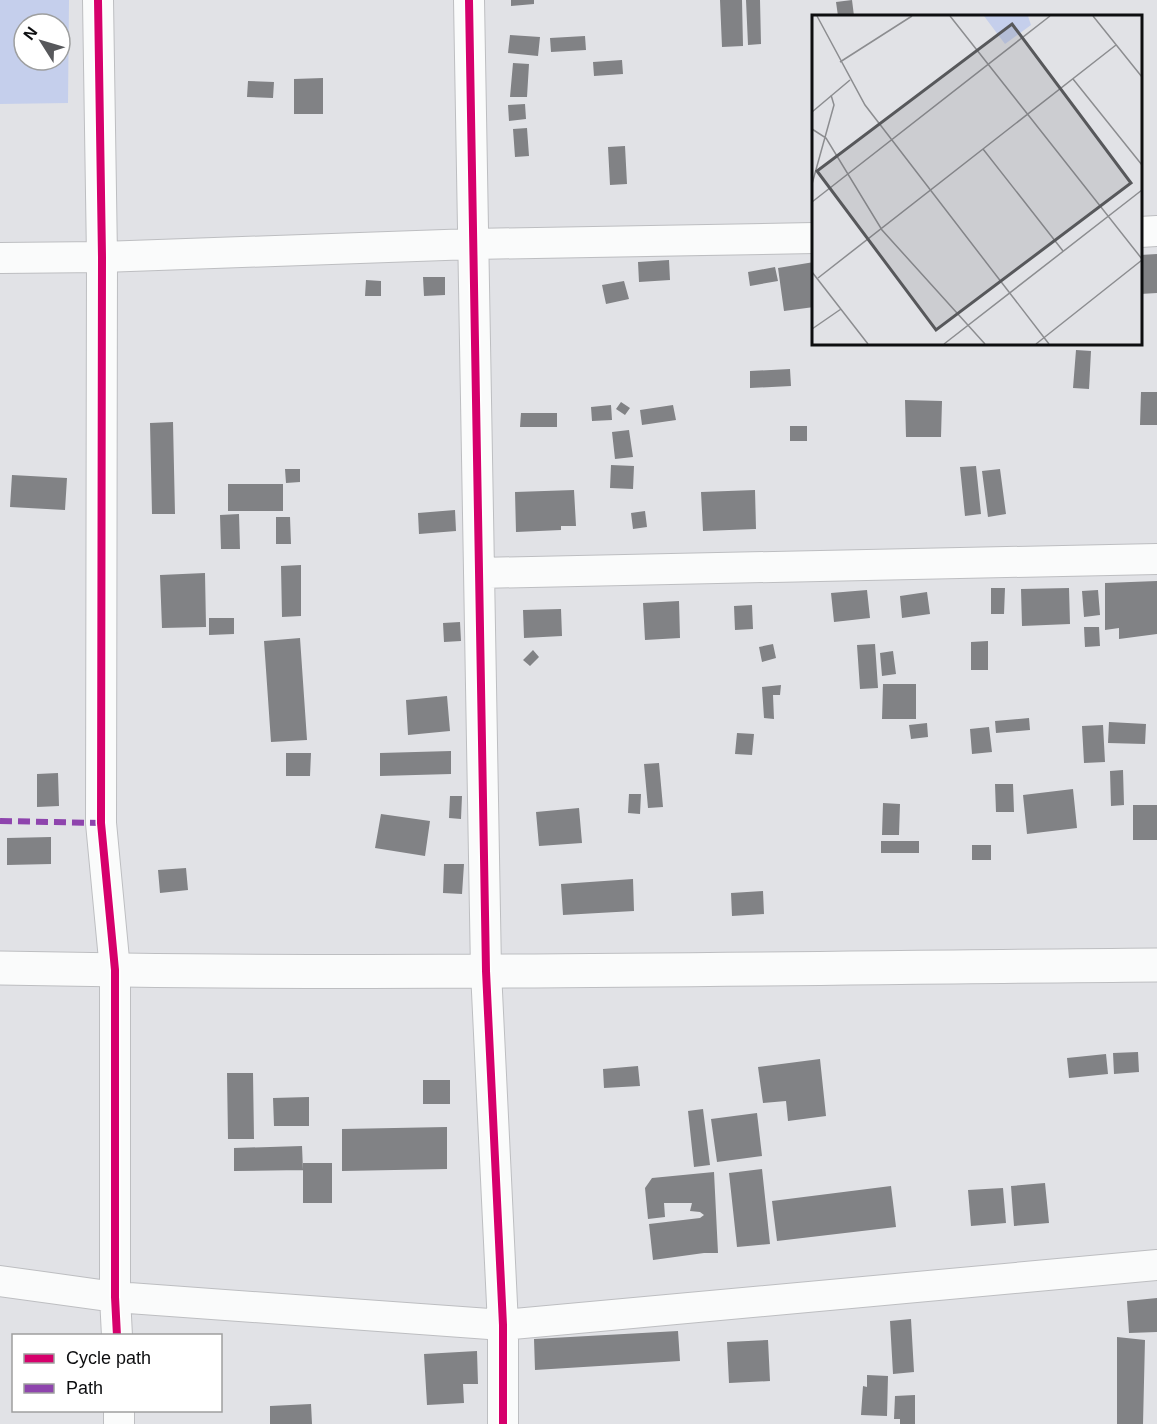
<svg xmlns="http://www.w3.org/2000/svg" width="1157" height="1424" font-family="Helvetica,sans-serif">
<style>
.green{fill:#c5cfec;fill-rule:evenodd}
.building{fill:#818285}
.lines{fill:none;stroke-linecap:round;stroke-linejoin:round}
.minor-casing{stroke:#bdbec1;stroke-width:32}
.primary-casing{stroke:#bdbec1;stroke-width:35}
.minor{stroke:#fafbfb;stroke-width:30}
.primary{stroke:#fafbfb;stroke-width:33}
.quiet{stroke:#8e44ad;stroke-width:6;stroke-dasharray:12 6;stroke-linecap:butt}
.cycleway-casing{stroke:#fff;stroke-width:11}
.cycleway{stroke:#d6006c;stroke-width:8}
.inset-road{fill:none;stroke:#8c8d90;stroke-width:1.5}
.view{fill:#57585b;fill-opacity:0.15;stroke:#57585b;stroke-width:3}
.inset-edge{fill:none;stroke:#0d0e10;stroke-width:3}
</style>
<rect width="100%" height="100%" fill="#e1e2e6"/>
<path class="green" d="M0,0H69L68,103L0,104ZM24,24H60V60H24Z"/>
<path class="building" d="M511,0H534V4L511,6Z
M720,0H742L743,46L722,47Z
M746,0H760L761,44L748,45Z
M852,0L854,16H838L836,2Z
M510,35L540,37L538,56L508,53Z
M585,36L586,50L551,52L550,38Z
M622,60L623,74L594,76L593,62Z
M513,63L529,64L527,97H510Z
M323,78V114H294V79Z
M248,81L274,82L273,98L247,97Z
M525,104L526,119L509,121L508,105Z
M527,128L529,156L515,157L513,129Z
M625,146L627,184L610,185L608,147Z
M1157,254V293L1140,294V255Z
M669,260L670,280L639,282L638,262Z
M814,262V307L784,311L778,268Z
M775,267L778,281L750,286L748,272Z
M423,277H445V295L424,296Z
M366,280L381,281V296H365Z
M624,281L629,299L606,304L602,285Z
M1076,350L1091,351L1089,389L1073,388Z
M790,369L791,386L750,388V371Z
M1141,392H1157V425H1140Z
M905,400L942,401L941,437H906Z
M621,402L630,408L625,415L616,409Z
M611,405L612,420L592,421L591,407Z
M673,405L676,420L642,425L640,410Z
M521,413H557V427H520Z
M173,422L175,514H152L150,423Z
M790,426H807V441H790Z
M629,430L633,457L615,459L612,432Z
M611,465L634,466L633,489L610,488Z
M976,466L981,514L965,516L960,467Z
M285,469H300V482L286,483Z
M1000,469L1006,514L988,517L982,471Z
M12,475L67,478L65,510L10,507Z
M228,484H283V511H228Z
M574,490L576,526H561V530L516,532L515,492Z
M755,490L756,529L703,531L701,492Z
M455,510L456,531L419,534L418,513Z
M645,511L647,527L633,529L631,513Z
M239,514L240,549H221L220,515Z
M276,517H290L291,544H276Z
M301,565V616L282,617L281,566Z
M205,573L206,627L162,628L160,575Z
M1157,581V634L1119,639V628L1105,630V583Z
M991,588H1005L1004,614H991Z
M1069,588L1070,624L1022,626L1021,589Z
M867,590L870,618L834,622L831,593Z
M1098,590L1100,615L1084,617L1082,591Z
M927,592L930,614L902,618L900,596Z
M679,601L680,638L645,640L643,603Z
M752,605L753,629L735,630L734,606Z
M561,609L562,636L524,638L523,610Z
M209,618H234V634L209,635Z
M460,622L461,641L444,642L443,623Z
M1084,627H1099L1100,646L1085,647Z
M300,638L307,740L271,742L264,641Z
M988,641V670H971V642Z
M773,644L776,658L762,662L759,647Z
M875,644L878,688L860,689L857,645Z
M533,650L539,657L530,666L523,660Z
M893,651L896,674L882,676L880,653Z
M883,684H916V719H882Z
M781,685L780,695H773L774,719L764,718L762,687Z
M447,696L450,731L408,735L406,700Z
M1029,718L1030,730L996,733L995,721Z
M1109,722L1146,724L1145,744L1108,743Z
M927,723L928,737L911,739L909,725Z
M1103,725L1105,762L1084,763L1082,726Z
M989,727L992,752L972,754L970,729Z
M737,733L754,734L752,755L735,754Z
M451,751V774L380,776V753Z
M286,753H311L310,776H286Z
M659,763L663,807L648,808L644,764Z
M1123,770L1124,805L1111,806L1110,771Z
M58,773L59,806L37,807V774Z
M995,784H1013L1014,812H996Z
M1073,789L1077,828L1027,834L1023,795Z
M629,794H641L640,814L628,813Z
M450,796H462L461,819L449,818Z
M883,803L900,804L899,835H882Z
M1133,805H1157V840H1133Z
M579,808L582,843L539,846L536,812Z
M381,814L430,821L425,856L375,848Z
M51,837V864L7,865V838Z
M881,841H919V853H881Z
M972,845H991V860H972Z
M444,864H464L462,894L443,893Z
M186,868L188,890L160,893L158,870Z
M633,879L634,911L563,915L561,884Z
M763,891L764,914L732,916L731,893Z
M1138,1052L1139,1072L1114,1074L1113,1053Z
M1106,1054L1108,1074L1069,1078L1067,1058Z
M820,1059L826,1116L788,1121L786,1101L763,1103L758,1067Z
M638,1066L640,1086L604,1088L603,1069Z
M227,1073H253L254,1139H228Z
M423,1080H450V1104H423Z
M309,1097V1126H274L273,1098Z
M703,1109L710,1165L694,1167L688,1111Z
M757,1113L762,1156L717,1162L711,1119Z
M447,1127V1169L342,1171V1129Z
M302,1146L303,1170L234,1171V1148Z
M303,1163H332V1203H303Z
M762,1169L770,1244L737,1247L729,1173Z
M714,1172L718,1253H704L653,1260L649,1224L700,1218L704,1215L700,1212L690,1211L692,1203H664L665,1217L648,1219L645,1188L652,1178Z
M1045,1183L1049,1223L1014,1226L1011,1186Z
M891,1186L896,1227L777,1241L772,1201Z
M1003,1188L1006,1223L971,1226L968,1190Z
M1157,1298V1332L1129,1333L1127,1301Z
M911,1319L914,1372L893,1374L890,1321Z
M678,1331L680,1361L535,1370L534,1339Z
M1117,1337L1145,1340L1143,1424H1117Z
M768,1340L770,1381L729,1383L727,1342Z
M477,1351L478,1384H463L464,1403L427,1405L424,1354Z
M867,1375L888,1376L887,1416L861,1415L863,1386L867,1387Z
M915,1395V1424H900V1419H894L895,1396Z
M311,1404L312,1424H270V1406Z"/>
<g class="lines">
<defs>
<path id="minor" d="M98,0L102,257L101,823L115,970V1297L117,1336
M469,0L486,971L503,1325V1424
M1140,232L1157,231
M0,258L102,257L473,244L814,238
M479,573L1157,559
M0,1281L115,1297L503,1325L1157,1265
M119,1410V1424"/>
<path id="primary" d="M0,968C386,976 771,968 1157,965"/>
</defs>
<use href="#minor" class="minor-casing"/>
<use href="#primary" class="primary-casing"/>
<use href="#minor" class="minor"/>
<use href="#primary" class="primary"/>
<path class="quiet" d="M0,821L101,823"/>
<defs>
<path id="cycleway" d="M98,0L102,257L101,823L115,970V1297L117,1336
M469,0L486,971L503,1325V1424"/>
</defs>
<use href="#cycleway" class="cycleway-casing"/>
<use href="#cycleway" class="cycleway"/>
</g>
<g transform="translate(812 15)">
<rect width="330" height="330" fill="#e1e2e6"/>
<path d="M172,1H216L219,10L193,29Z" fill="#c5cfec"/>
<path class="inset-road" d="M5,1L53,90L237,329M138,1L330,244M281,1L330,62M28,47L100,1M261,64L330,150M0,97L38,65M0,114L14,123L70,215L173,329M171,134L251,236M0,169L22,90L19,80M0,187L238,1M0,257L56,329M6,263L304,30M0,314L29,294M132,329L330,175M224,329L330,245"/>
<path class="view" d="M200,9L319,168L124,315L5,156Z"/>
<rect width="330" height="330" class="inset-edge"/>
</g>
<rect x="12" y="1334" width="210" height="78" fill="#ffffff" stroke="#9e9f9f" stroke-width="1.5"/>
<rect x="24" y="1354" width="30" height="9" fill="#d6006c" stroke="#9e9f9f" stroke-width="1.5"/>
<text x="66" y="1364" font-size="18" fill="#0d0e10">Cycle path</text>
<rect x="24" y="1384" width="30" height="9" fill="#8e44ad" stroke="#9e9f9f" stroke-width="1.5"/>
<text x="66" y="1394" font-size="18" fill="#0d0e10">Path</text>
<g transform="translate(42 42) rotate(307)"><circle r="28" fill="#ffffff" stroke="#9e9f9f" stroke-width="1.5"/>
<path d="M0-4.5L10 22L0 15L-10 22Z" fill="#57585b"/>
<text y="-9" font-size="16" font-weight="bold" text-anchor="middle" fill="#0d0e10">N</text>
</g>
</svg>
